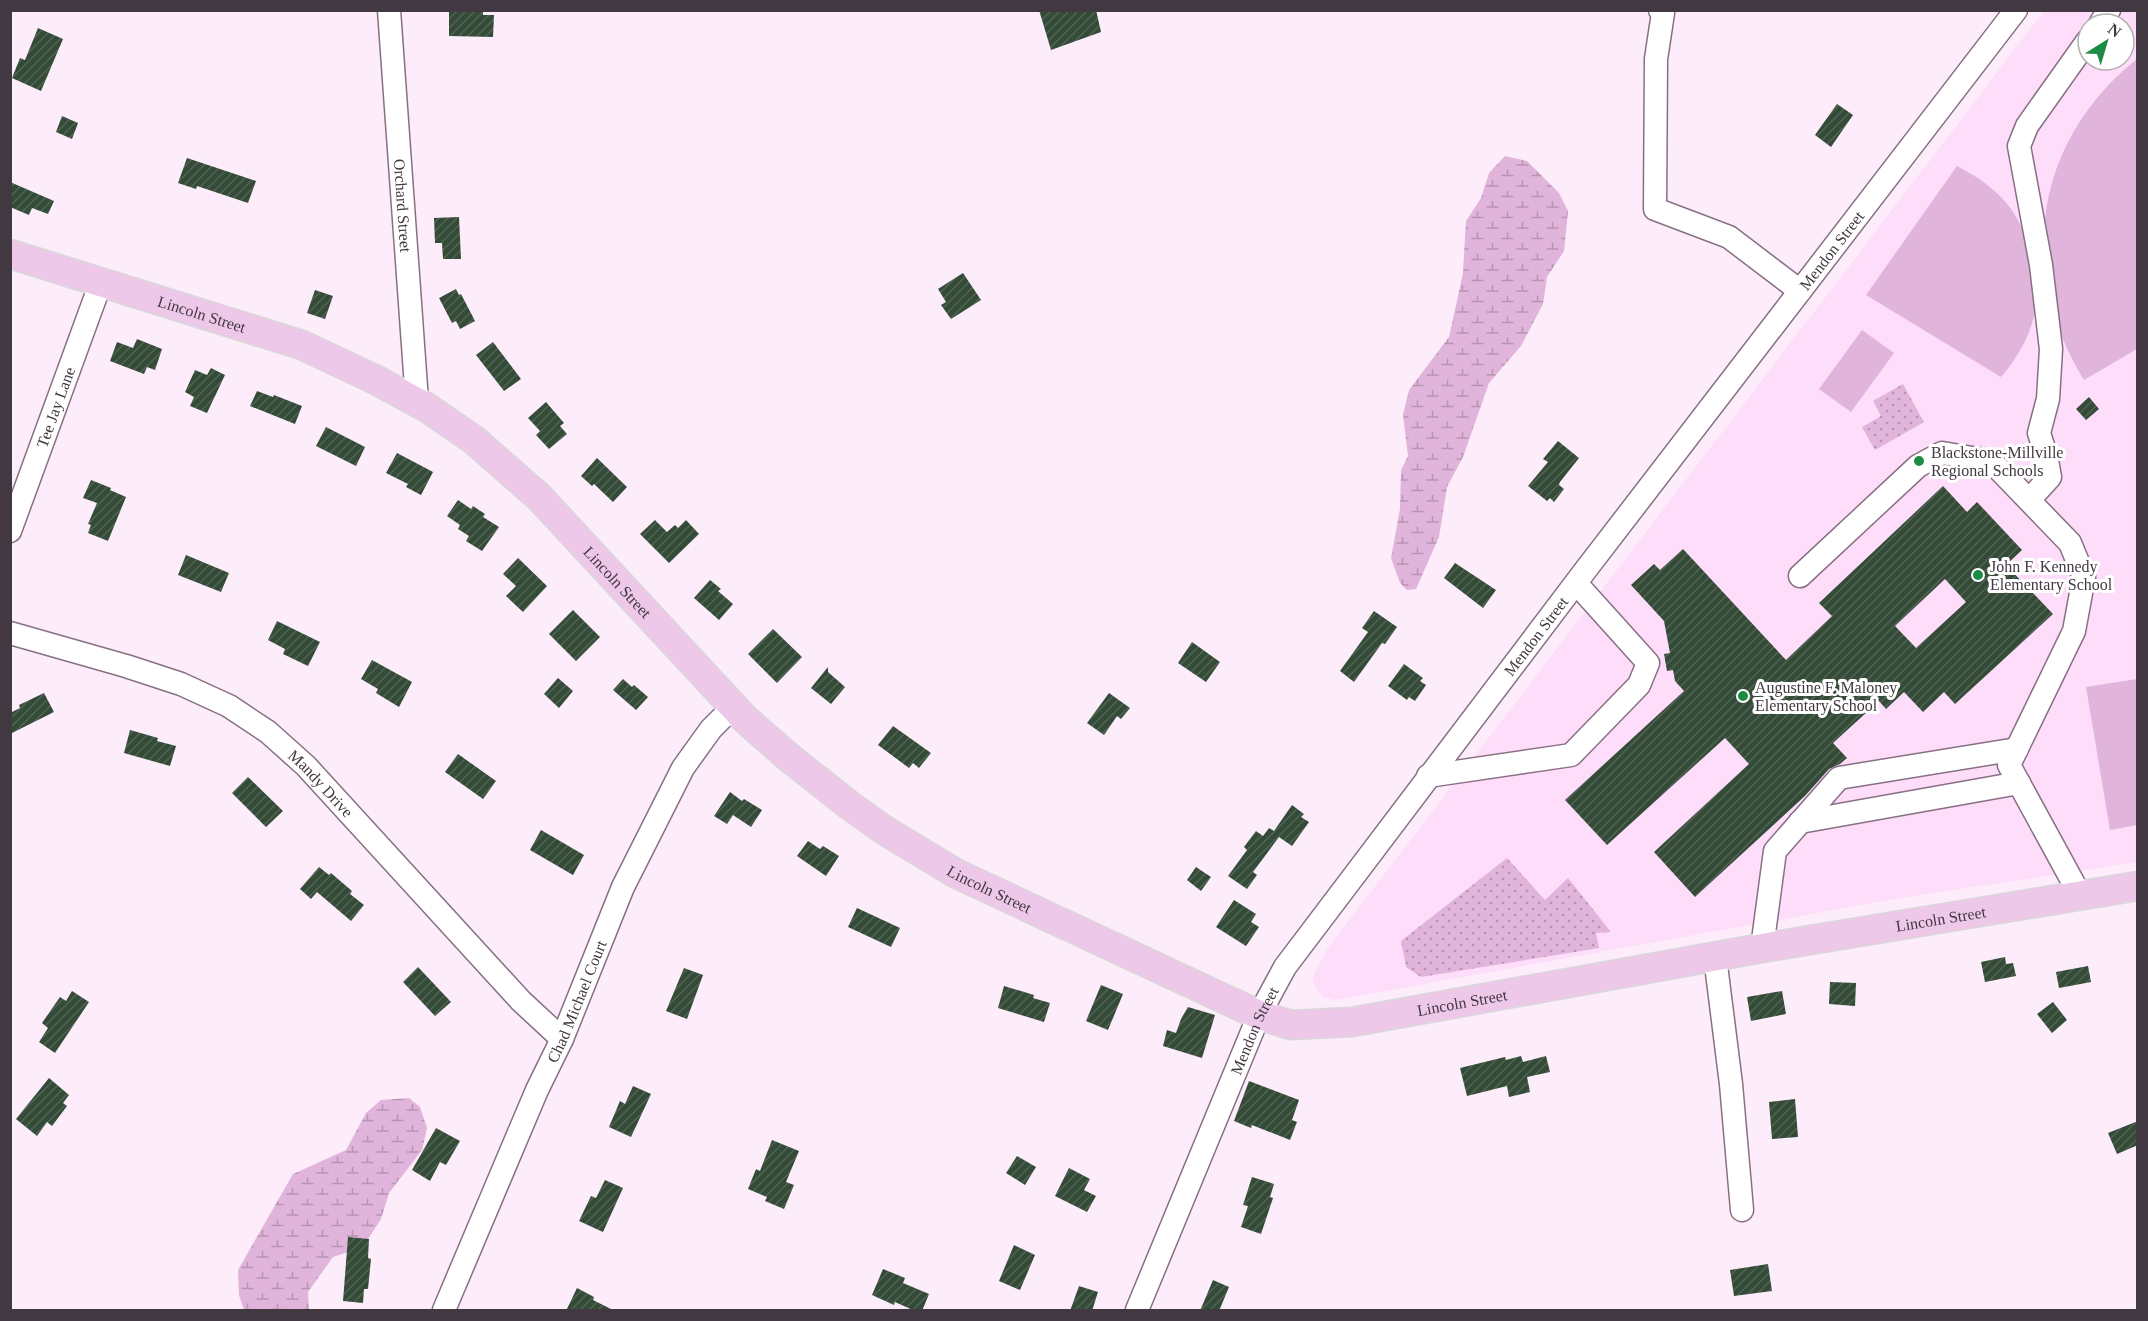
<svg xmlns="http://www.w3.org/2000/svg" width="2148" height="1321" font-family="'Times New Roman',serif">
<style>
.built{fill:#feddfa;fill-rule:evenodd}
.green{fill:url(#green-dots)}
.wetland{fill:url(#wetland-marsh)}
.pitch{fill:#e1b4db}
.building{fill:url(#building-hatch);fill-rule:evenodd}
.lines{fill:none;stroke-linecap:round;stroke-linejoin:round}
.minor-casing{stroke:#887084;stroke-width:25}
.major-casing{stroke:#d9d7d9;stroke-width:31}
.minor{stroke:#fff;stroke-width:22}
.major{stroke:#eec8e9;stroke-width:28}
.poi-dot{fill:#1d8b43;stroke:#fff;stroke-width:2}
.labels{text-anchor:middle;stroke-width:6;stroke-linejoin:round;paint-order:stroke}
.street-label{font-size:16px;fill:#423841;stroke:#fff}
.poi-label{font-size:16px;fill:#423841;stroke:#fff;text-anchor:start}
</style>
<defs>
<pattern id="green-dots" width="8" height="8" patternUnits="userSpaceOnUse" patternTransform="scale(1.5)"><rect width="8" height="8" fill="#e1b4db"/><path d="M2 2h.1M6 6h.1" fill="none" stroke="#b893b3" stroke-width="1.8" stroke-linecap="round"/></pattern>
<pattern id="wetland-marsh" width="20" height="14" patternUnits="userSpaceOnUse" patternTransform="scale(1.5)"><rect width="20" height="14" fill="#e1b4db"/><path d="M1 5h8M5 5V1M11 12h8M15 12V8" fill="none" stroke="#b893b3"/></pattern>
<pattern id="building-hatch" width="6" height="6" patternUnits="userSpaceOnUse" patternTransform="scale(1.5)"><rect width="6" height="6" fill="#344b38"/><path d="M-1 1l2-2M0 6l6-6M5 7l2-2" fill="none" stroke="#516354"/></pattern>
</defs>
<rect width="100%" height="100%" fill="#fdecfa"/>
<path class="built" d="M2044,11H2137V862L1894,899L1335,1000L1323,997L1313,983L1314,973L1328,948ZM2088,24H2124V60H2088Z"/>
<path class="green" d="M1903,384L1924,422L1875,450L1862,427L1881,416L1873,401Z
M1507,858L1545,900L1568,878L1611,932L1596,933L1599,948L1421,977L1406,967L1401,941Z"/>
<path class="wetland" d="M1505,156L1527,161L1559,193L1568,211L1564,251L1547,277L1543,304L1521,346L1489,383L1463,457L1447,487L1439,537L1416,589L1407,590L1400,583L1391,558L1400,509L1401,470L1408,456L1403,415L1409,390L1449,337L1463,273L1466,221L1481,198L1489,173Z
M409,1098L420,1107L427,1128L422,1150L389,1193L381,1219L368,1239L357,1249L333,1257L308,1292L309,1310H244L239,1295L238,1270L293,1174L346,1150L366,1113L381,1100Z"/>
<path class="pitch" d="M2137,59V349L2084,380C2016,269 2034,141 2137,59Z
M1957,166C2003,190 2025,216 2032,267C2033,276 2036,286 2036,295C2037,325 2020,355 2001,377L1866,295Z
M1862,330L1894,353L1851,412L1819,389Z
M2137,679V825L2110,830L2086,687Z"/>
<path class="building" d="M449,10H483V15H494L493,37L449,36Z
M1039,10H1096L1101,32L1051,50Z
M38,28L63,39L41,91L12,78L20,58L25,60Z
M1837,104L1853,115L1831,147L1815,135Z
M62,116L78,123L72,139L56,132Z
M187,158L256,181L248,203L197,186L196,189L178,183Z
M10,182L54,201L48,214L32,208L29,215L10,207Z
M459,217L461,259H443L442,243H435L434,218Z
M963,273L981,300L951,319L941,305L946,302L938,289Z
M456,289L459,295L461,294L475,321L460,329L456,321L452,323L439,298Z
M315,290L333,296L325,319L307,313Z
M137,339L162,349L155,370L147,367L144,374L110,361L117,342L133,348Z
M493,342L521,379L504,391L476,355Z
M211,368L225,375L207,413L190,406L194,397L185,392L195,370L207,375Z
M257,391L273,397L274,395L302,406L295,424L250,406Z
M2089,397L2099,409L2086,420L2076,409Z
M546,402L564,423L560,426L567,434L549,449L536,435L540,431L528,418Z
M326,427L365,447L356,466L316,446Z
M1558,441L1579,458L1560,482L1559,485L1564,489L1554,502L1550,498L1547,501L1528,486L1548,462L1543,459Z
M397,453L433,472L421,495L406,487L408,484L386,473Z
M597,458L627,487L613,502L594,484L592,486L581,476Z
M91,480L111,488L110,490L126,497L108,541L88,533L91,525L88,524L97,503L83,498Z
M1943,486L1967,512L1977,502L2022,550L2006,565L2053,614L1955,704L1944,692L1923,712L1904,692L1886,709L1879,701L1833,743L1847,758L1840,764L1829,769L1805,796L1695,897L1654,852L1749,764L1725,738L1607,845L1565,800L1684,691L1675,681L1673,670L1667,671L1664,654L1670,653L1664,621L1631,585L1654,564L1660,570L1683,549L1786,660L1832,616L1819,603ZM1945,579L1966,602L1916,648L1895,626Z
M458,500L471,509L473,506L485,514L483,517L499,527L482,551L466,541L469,536L458,529L460,525L447,516Z
M655,520L667,532L675,525L678,528L686,520L699,534L669,563L640,534Z
M186,555L229,573L221,592L178,575Z
M518,558L547,586L523,612L506,596L516,586L503,574Z
M1455,563L1496,590L1483,608L1444,578Z
M710,580L721,589L718,591L733,604L719,620L694,598Z
M573,610L600,637L576,661L549,634Z
M1374,611L1397,627L1385,644L1382,643L1354,682L1340,671L1368,632L1362,628Z
M277,621L320,642L308,666L283,654L285,649L268,640Z
M773,629L802,657L777,683L748,654Z
M1192,642L1220,662L1206,682L1178,663Z
M372,660L412,682L399,707L376,693L378,689L361,679Z
M1404,664L1423,678L1420,681L1426,685L1415,701L1409,697L1407,700L1388,686Z
M828,667V672L845,687L831,704L811,688Z
M558,678L573,691L559,708L544,694Z
M623,679L632,687L634,685L648,697L636,710L613,690Z
M44,693L54,712L10,734V713L20,708L19,705Z
M1109,693L1130,708L1121,719L1117,716L1104,735L1087,723Z
M893,726L931,753L919,768L913,763L909,768L878,745Z
M130,730L158,738L157,741L176,746L170,766L124,753Z
M458,754L496,781L483,799L445,772Z
M248,777L283,811L266,827L232,793Z
M730,792L742,801L744,799L762,810L751,827L733,815L727,824L714,816Z
M1292,805L1304,814L1301,817L1309,822L1292,846L1279,837L1253,872L1257,875L1247,889L1228,876L1247,850L1244,847L1256,831L1263,836L1269,828L1274,831Z
M541,830L584,855L573,875L530,850Z
M808,841L820,849L823,846L839,856L826,876L797,856Z
M319,867L329,875L331,873L352,891L350,894L364,905L351,921L317,892L311,899L300,889Z
M1196,867L1211,877L1201,891L1187,880Z
M1234,900L1256,914L1251,922L1259,927L1246,946L1216,927Z
M857,908L900,928L891,947L848,927Z
M2005,957L2006,964L2013,963L2016,976L1985,982L1981,962Z
M2088,966L2091,982L2059,988L2056,972Z
M418,967L451,1002L435,1016L403,982Z
M684,968L703,975L687,1019L666,1011Z
M1830,982L1856,983L1855,1006L1829,1004Z
M1101,985L1123,994L1108,1030L1086,1021Z
M1004,986L1034,995L1033,998L1050,1003L1044,1022L998,1008Z
M72,991L89,1002L55,1053L39,1042L48,1028L42,1023L60,997L66,1001Z
M1782,991L1786,1014L1751,1021L1747,997Z
M2053,1002L2067,1020L2052,1033L2037,1014Z
M1188,1007L1215,1015L1202,1058L1163,1046L1167,1030L1176,1033L1181,1019Z
M1521,1056L1523,1062L1546,1056L1550,1072L1527,1077L1530,1092L1509,1097L1507,1086L1467,1096L1460,1068L1505,1057L1506,1060Z
M49,1078L69,1095L63,1103L67,1106L52,1126L47,1122L37,1136L16,1119Z
M1249,1081L1299,1100L1292,1120L1297,1122L1290,1140L1252,1125L1251,1128L1234,1121Z
M633,1086L651,1094L631,1137L609,1127L620,1101L625,1104Z
M1795,1099L1798,1137L1772,1139L1769,1102Z
M2138,1121V1145L2117,1154L2108,1133Z
M436,1128L460,1141L446,1165L440,1162L430,1181L412,1170Z
M772,1140L799,1151L786,1182L794,1185L784,1209L765,1201L767,1197L748,1189L756,1169L760,1171Z
M1017,1156L1036,1167L1025,1185L1006,1173Z
M1069,1168L1090,1179L1084,1190L1096,1196L1087,1212L1055,1196Z
M1252,1177L1274,1184L1270,1197L1273,1198L1261,1234L1241,1227L1248,1206L1243,1205Z
M605,1180L623,1188L603,1232L579,1221L591,1196L596,1198Z
M348,1237L369,1239L368,1258L371,1259L368,1289H364L363,1303L343,1301Z
M1014,1245L1035,1255L1020,1290L999,1281Z
M1768,1264L1772,1291L1734,1296L1730,1270Z
M883,1269L905,1278L903,1283L929,1294L922,1311H915L895,1302L894,1305L872,1295Z
M1213,1280L1229,1287L1219,1311H1200Z
M1079,1286L1098,1292L1092,1311H1070Z
M577,1288L594,1297L593,1300L615,1311H566Z"/>
<g class="lines">
<defs>
<g id="minor">
<path id="s1" d="M389,10L417,401"/>
<path d="M1660,10L1663,13L1656,59L1655,209L1729,237L1800,291"/>
<path d="M2100,24L2109,10"/>
<path d="M2029,500L2050,477L2046,455L2039,433L2048,399L2051,349L2041,265L2019,146L2027,126L2088,40"/>
<path id="s2" d="M10,531L101,282"/>
<path d="M1800,576L1918,466L1942,453L1991,461L2070,543L2084,577L2074,631L2009,765L2080,895"/>
<path id="s3" d="M10,633L126,666L181,684L229,706L268,732L306,766L521,1001L562,1039"/>
<path d="M1428,776L1571,755L1639,685L1648,663L1576,583"/>
<path d="M1800,822L2019,783"/>
<path d="M1762,948L1775,851L1839,778L2017,749"/>
<path d="M1715,957L1731,1084L1742,1210"/>
<path id="s4" d="M444,1310L537,1090L562,1039L623,887L683,768L711,729L733,707"/>
<path id="s5" d="M1137,1310L1259,1015L1285,967L1584,572L2016,10"/>
</g>
<g id="major">
<path id="s6" d="M10,254L302,345L376,380L426,407L474,440L539,497L744,718L786,755L849,805L884,830L957,874L1259,1015L1291,1025L1352,1022L1762,948L2138,886"/>
</g>
</defs>
<use href="#minor" class="minor-casing"/>
<use href="#major" class="major-casing"/>
<use href="#minor" class="minor"/>
<use href="#major" class="major"/>
</g>
<g class="poi-dot">
<circle cx="1919" cy="461" r="6"/>
<circle cx="1978" cy="575" r="6"/>
<circle cx="1743" cy="696" r="6"/>
</g>
<g class="labels">
<g class="street-label">
<text dy="6" stroke="none"><textPath href="#s1" startOffset="196">Orchard Street</textPath></text>
<text dy="6" stroke="none"><textPath href="#s5" startOffset="1275">Mendon Street</textPath></text>
<text dy="6" stroke="none"><textPath href="#s6" startOffset="201">Lincoln Street</textPath></text>
<text dy="6" stroke="none"><textPath href="#s2" startOffset="132">Tee Jay Lane</textPath></text>
<text dy="6" stroke="none"><textPath href="#s6" startOffset="705">Lincoln Street</textPath></text>
<text dy="6" stroke="none"><textPath href="#s5" startOffset="789">Mendon Street</textPath></text>
<text dy="6" stroke="none"><textPath href="#s3" startOffset="352">Mandy Drive</textPath></text>
<text dy="6" stroke="none"><textPath href="#s6" startOffset="1191">Lincoln Street</textPath></text>
<text dy="6" stroke="none"><textPath href="#s6" startOffset="2181">Lincoln Street</textPath></text>
<text dy="6" stroke="none"><textPath href="#s4" startOffset="336">Chad Michael Court</textPath></text>
<text dy="6" stroke="none"><textPath href="#s6" startOffset="1695">Lincoln Street</textPath></text>
<text dy="6" stroke="none"><textPath href="#s5" startOffset="303">Mendon Street</textPath></text>
</g>
<g class="poi-label">
<text x="1931" y="458">Blackstone-Millville<tspan x="1931" dy="18">Regional Schools</tspan></text>
<text x="1990" y="572">John F. Kennedy<tspan x="1990" dy="18">Elementary School</tspan></text>
<text x="1755" y="693">Augustine F. Maloney<tspan x="1755" dy="18">Elementary School</tspan></text>
</g>
</g>
<rect width="2148" height="1321" fill="none" stroke="#423841" stroke-width="24"/>
<g transform="translate(2106 42) rotate(37)"><circle r="28" fill="#ffffff" stroke="#b3afb3" stroke-width="1.5"/>
<path d="M0-4.5L10 22L0 15L-10 22Z" fill="#1d8b43"/>
<text y="-9" font-size="16" font-weight="bold" text-anchor="middle" fill="#423841">N</text>
</g>
</svg>
